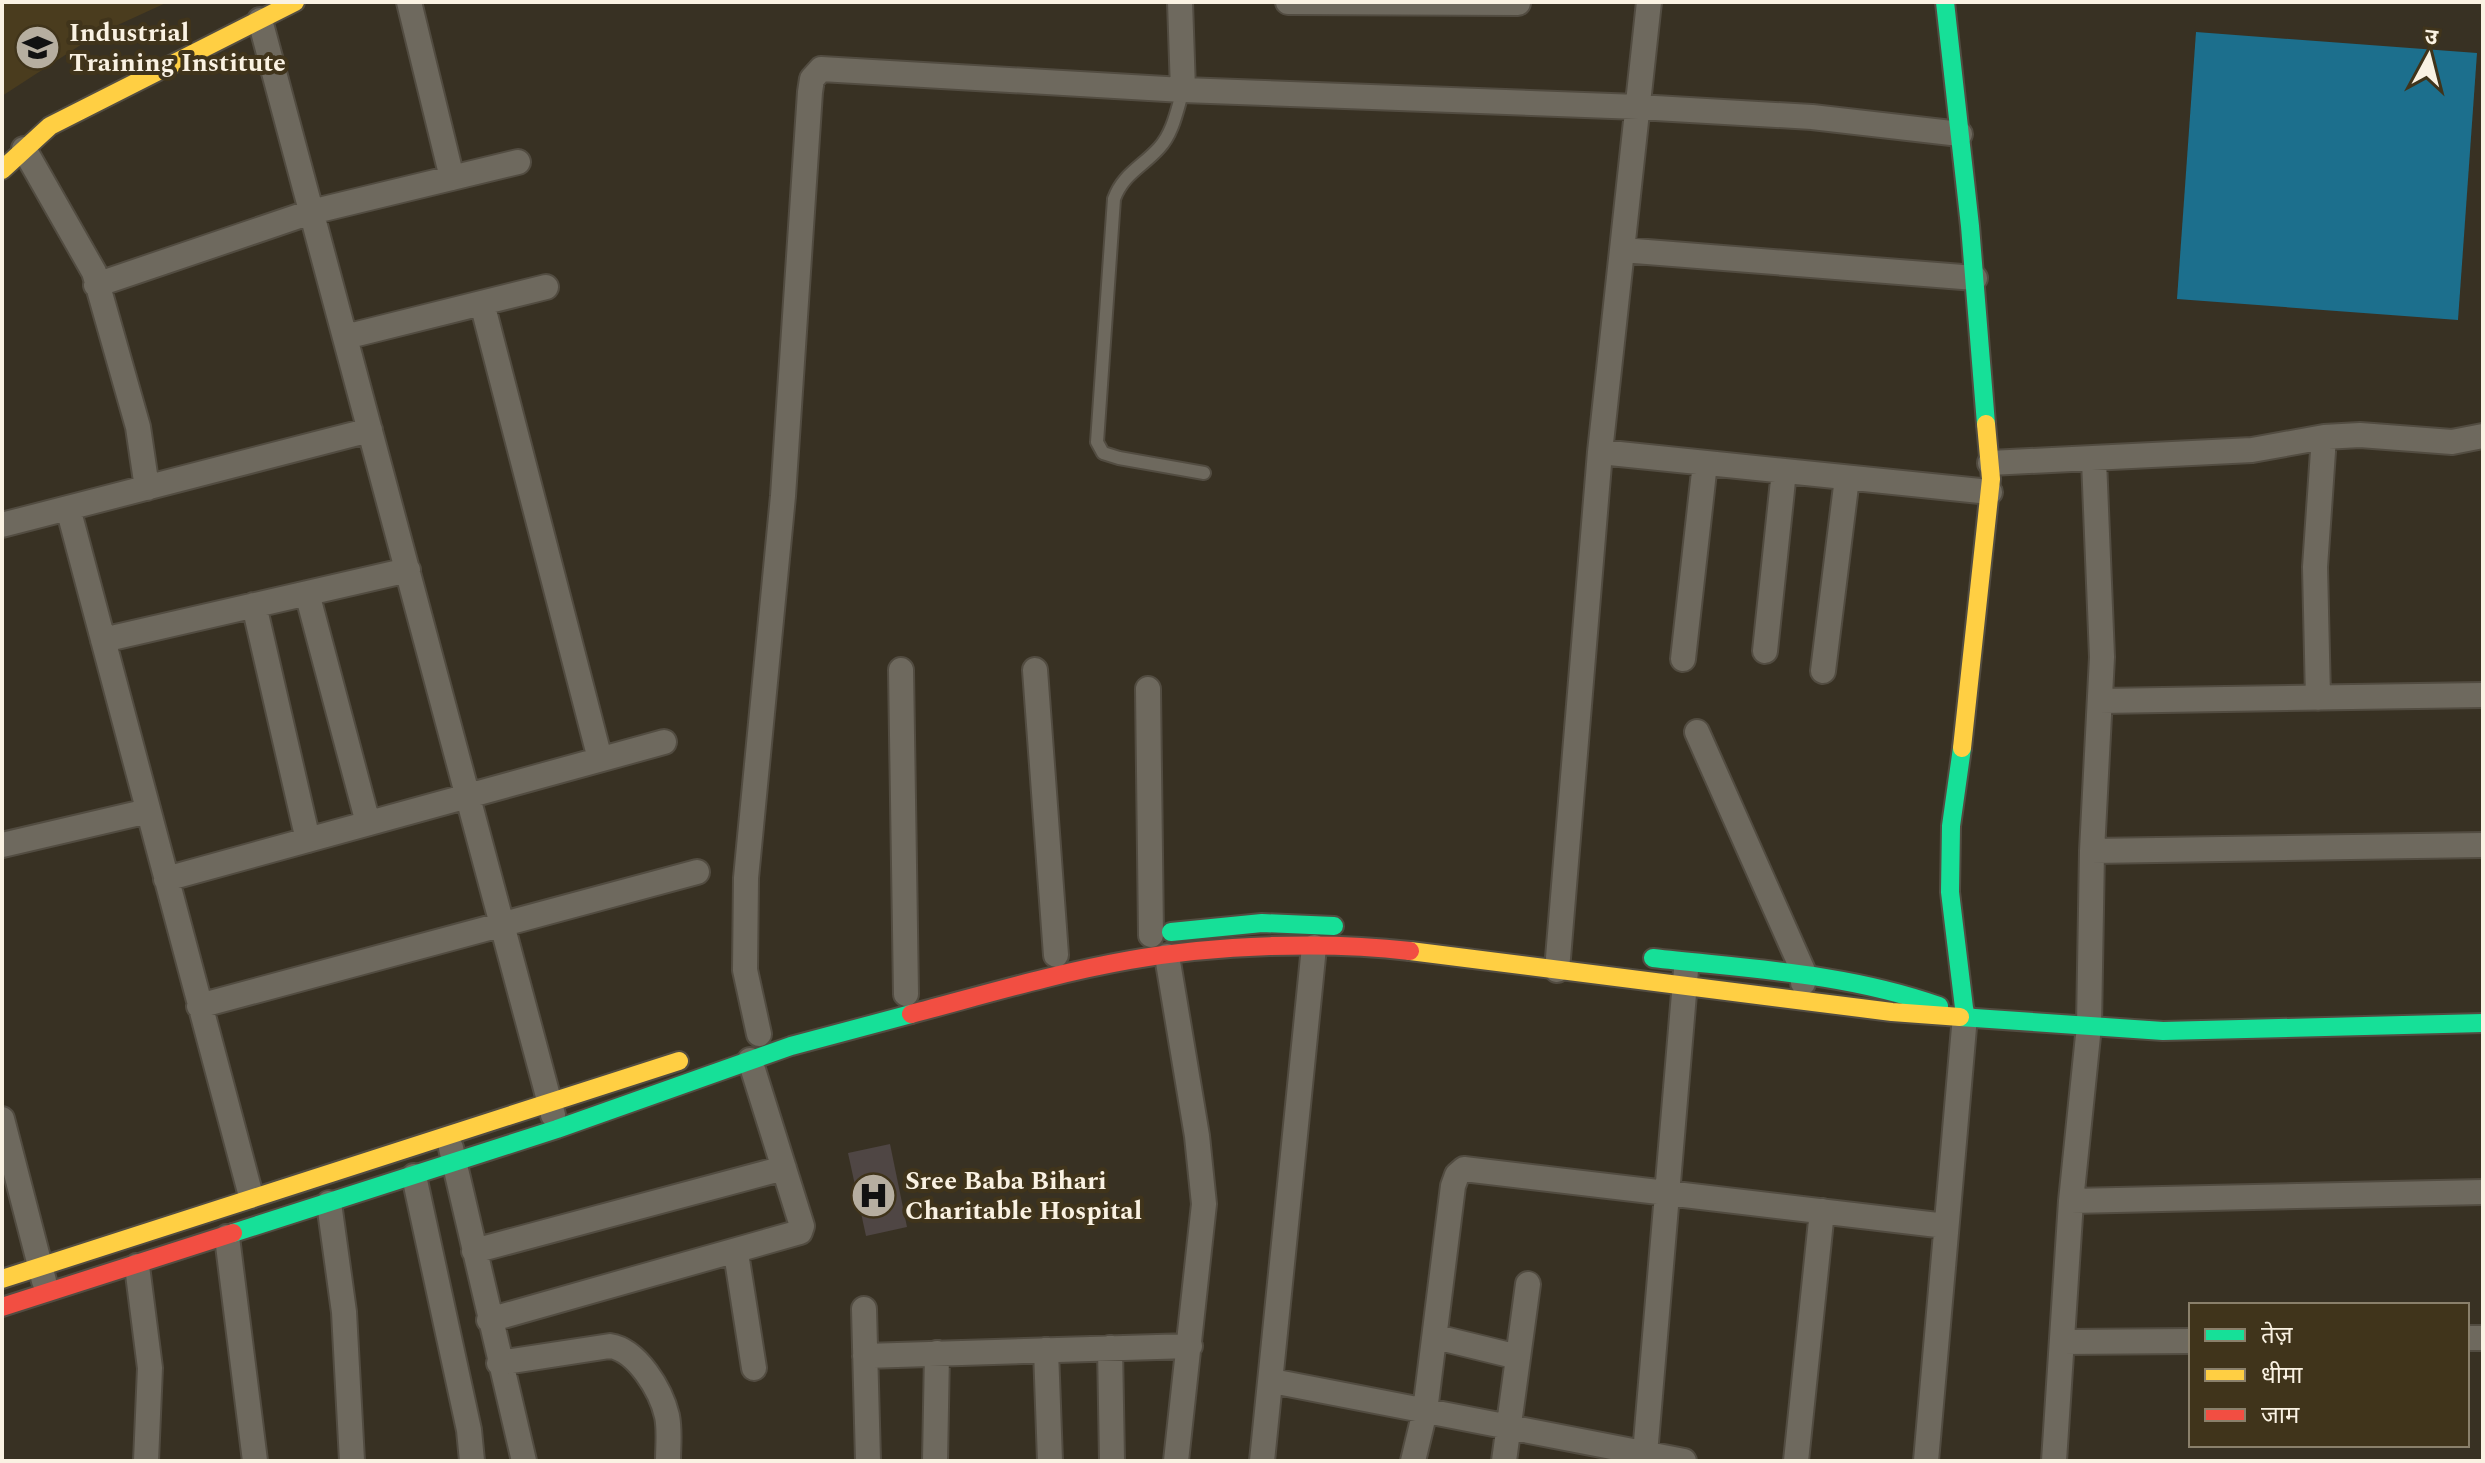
<svg xmlns="http://www.w3.org/2000/svg" width="2485" height="1463" font-family="Spectral,'Noto Sans Devanagari',serif">
<style>
.built{fill:#4a3c1e}
.water{fill:#1c6f8d}
.building{fill:#4f4644}
.lines{fill:none;stroke-linecap:round;stroke-linejoin:round}
.lane-casing{stroke:#524c41;stroke-width:16}
.street-casing{stroke:#524c41;stroke-width:28}
.fast-casing{stroke:#524c41;stroke-width:22}
.slow-casing{stroke:#524c41;stroke-width:22}
.jam-casing{stroke:#524c41;stroke-width:22}
.lane{stroke:#6e695e;stroke-width:12}
.street{stroke:#6e695e;stroke-width:24}
.fast{stroke:#16e098;stroke-width:18}
.slow{stroke:#ffcf43;stroke-width:18}
.jam{stroke:#f24e42;stroke-width:18}
.labels{text-anchor:middle;stroke-width:8;stroke-linejoin:round;paint-order:stroke}
.poi-label{font-size:26px;font-weight:bold;fill:#faf2e3;stroke:#40341b;text-anchor:start}
</style>
<rect width="100%" height="100%" fill="#383123"/>
<path class="built" d="M2,2H168L96,35L2,96Z"/>
<path class="water" d="M2196,32L2477,53L2458,320L2177,299Z"/>
<path class="building" d="M890,1144L907,1227L866,1236L848,1153Z"/>
<g class="lines">
<defs>
<path id="lane" d="M1183,90C1177,110 1173,133 1159,148C1142,167 1123,174 1114,199L1097,442L1103,453L1119,458L1204,473"/>
<path id="street" d="M409,2L452,178
M1180,2L1183,90
M1288,2L1518,3
M260,20L553,1115
M24,149L94,272L138,427L147,488
M1622,250L1975,278
M96,285L311,212L518,162
M482,303L600,759
M345,337L546,287
M1600,452L1990,492
M1990,463L2252,450L2324,437L2360,435L2452,442L2483,436
M68,508L251,1196
M2,525L370,430
M307,593L368,823
M254,605L308,840
M103,640L408,570
M1765,651L1784,471
M1683,659L1705,463
M901,670L906,994
M1035,670L1056,955
M1823,671L1847,478
M1148,689L1151,935
M2318,698L2315,567L2324,437
M2100,701L2483,695
M1697,732L1804,973L1803,983
M2,845L148,811
M2092,851L2483,845
M166,879L664,742
M1167,956L1197,1136L1204,1204L1176,1461
M1557,970L1600,452L1649,2
M199,1006L697,872
M759,1034L745,970L746,878L783,496L810,92L812,79L821,69L1183,90L1638,107L1812,117L1960,134
M2,1119L44,1281
M451,1148L524,1461
M414,1176L469,1430L472,1461
M2071,1201L2483,1192
M329,1203L344,1312L352,1461
M227,1237L255,1461
M474,1251L784,1168
M736,1253L754,1368
M137,1266L150,1368L146,1461
M864,1309L868,1461
M489,1320L800,1232L802,1226L750,1060
M1436,1337L1518,1357
M2467,1338H2483
M2062,1342L2191,1341
M1110,1348L1112,1461
M1046,1350L1050,1461
M865,1356L1190,1346
M499,1363L610,1346C637,1350 661,1390 667,1416C670,1431 668,1446 668,1461
M1272,1381L1684,1461
M1645,1454L1686,970
M935,1461L937,1353
M1262,1461L1314,947
M1413,1461L1425,1411L1453,1186L1457,1175L1464,1169L1946,1226
M1504,1461L1528,1284
M1796,1461L1822,1211
M1926,1461L1965,1016
M2054,1461L2071,1201L2089,1026L2092,851L2102,657L2094,460"/>
<path id="fast" d="M1945,2L1970,226L1986,424
M1962,748L1951,826L1950,892L1965,1016
M1171,932L1262,923L1334,926
M1653,958C1750,969 1846,973 1939,1006
M1960,1017L2163,1031L2483,1023
M233,1233L557,1129L791,1046L911,1014"/>
<path id="slow" d="M2,170L50,126L295,2
M1962,748L1991,479L1986,424
M1410,951L1892,1012L1960,1017
M2,1279L679,1061"/>
<path id="jam" d="M911,1014C983,995 1056,973 1130,960C1215,945 1325,941 1410,951
M2,1307L233,1233"/>
</defs>
<use href="#lane" class="lane-casing"/>
<use href="#street" class="street-casing"/>
<use href="#fast" class="fast-casing"/>
<use href="#slow" class="slow-casing"/>
<use href="#jam" class="jam-casing"/>
<use href="#lane" class="lane"/>
<use href="#street" class="street"/>
<use href="#fast" class="fast"/>
<use href="#slow" class="slow"/>
<use href="#jam" class="jam"/>
</g>
<defs>
<symbol id="university-disc" viewBox="-11 -11 22 22"><circle r="9.5" fill="#b6aea0" stroke="#40341b"/><path d="M0-5L7-2L0 1L-7-2ZM-4 1L0 2.5L4 1V4Q0 6-4 4Z" fill="#111"/></symbol>
<symbol id="hospital-disc" viewBox="-11 -11 22 22"><circle r="9.5" fill="#b6aea0" stroke="#40341b"/><path d="M-5-5h3v3.5h4V-5h3V5h-3V1.5h-4V5h-3Z" fill="#111"/></symbol>
</defs>
<g fill-rule="evenodd">
<use href="#university-disc" x="12" y="22" width="51" height="51"/>
<use href="#hospital-disc" x="848" y="1170" width="51" height="51"/>
</g>
<g class="labels">
<g class="poi-label">
<text x="69" y="41">Industrial<tspan x="69" dy="30">Training Institute</tspan></text>
<text x="905" y="1189">Sree Baba Bihari<tspan x="905" dy="30">Charitable Hospital</tspan></text>
</g>
</g>
<rect width="2485" height="1463" fill="none" stroke="#faf2e3" stroke-width="8"/>
<rect x="2189" y="1303" width="280" height="144" fill="#40341b" stroke="#8a806b" stroke-width="2"/>
<rect x="2205" y="1329" width="40" height="12" fill="#16e098" stroke="#8a806b" stroke-width="2"/>
<text x="2261" y="1343" font-size="24" fill="#faf2e3">तेज़</text>
<rect x="2205" y="1369" width="40" height="12" fill="#ffcf43" stroke="#8a806b" stroke-width="2"/>
<text x="2261" y="1383" font-size="24" fill="#faf2e3">धीमा</text>
<rect x="2205" y="1409" width="40" height="12" fill="#f24e42" stroke="#8a806b" stroke-width="2"/>
<text x="2261" y="1423" font-size="24" fill="#faf2e3">जाम</text>
<g transform="translate(2429 56) rotate(7)" stroke="#40341b" stroke-width="6" paint-order="stroke">
<path d="M0-6L14 30L0 20L-14 30Z" fill="#faf2e3"/>
<text y="-12" font-size="22" font-weight="bold" text-anchor="middle" fill="#faf2e3">उ</text>
</g>
</svg>
